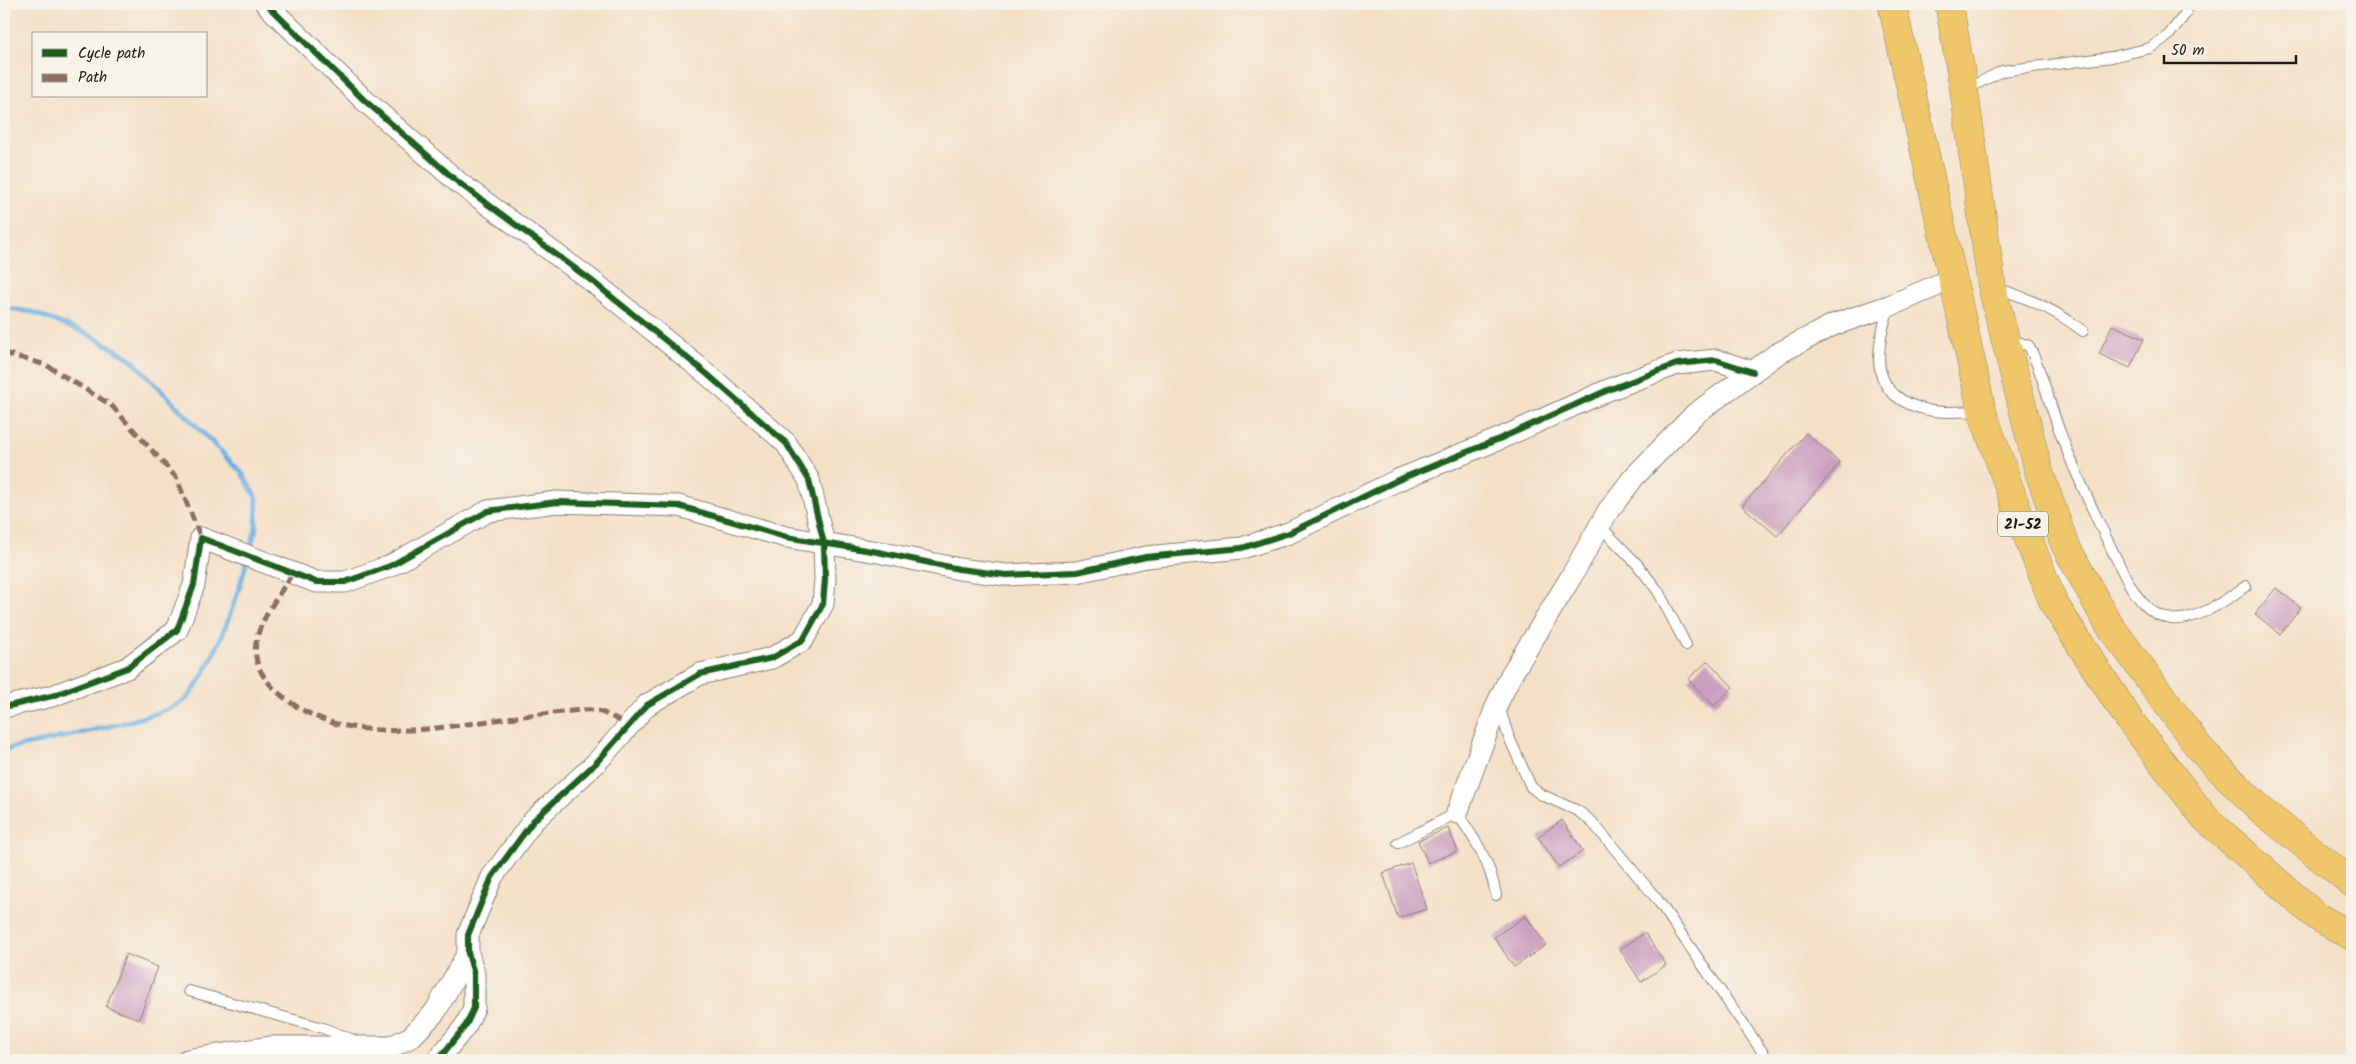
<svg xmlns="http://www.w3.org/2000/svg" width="2356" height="1064" font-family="Kalam,sans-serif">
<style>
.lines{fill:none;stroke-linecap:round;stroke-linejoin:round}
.stream{stroke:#6aaddf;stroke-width:5}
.building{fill:#ca9ebf}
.service-casing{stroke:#887e72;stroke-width:12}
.minor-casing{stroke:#887e72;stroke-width:23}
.trunk-casing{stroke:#887e72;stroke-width:29}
.service{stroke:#fff;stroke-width:10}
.minor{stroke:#fff;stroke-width:21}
.trunk{stroke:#eec569;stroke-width:28}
.quiet{stroke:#8d6e63;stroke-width:5;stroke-dasharray:10 5;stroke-linecap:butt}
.cycleway-casing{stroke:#f7f3e8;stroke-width:9}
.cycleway{stroke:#1b5e20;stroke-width:6}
.labels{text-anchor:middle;stroke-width:4;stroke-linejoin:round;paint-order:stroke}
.shield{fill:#f7f3e8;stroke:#5e5c59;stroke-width:1}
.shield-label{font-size:15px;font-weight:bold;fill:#1c1c1c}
</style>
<rect width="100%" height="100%" fill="#f7f3e8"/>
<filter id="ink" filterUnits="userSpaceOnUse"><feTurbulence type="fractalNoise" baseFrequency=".02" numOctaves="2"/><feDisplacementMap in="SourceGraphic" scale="10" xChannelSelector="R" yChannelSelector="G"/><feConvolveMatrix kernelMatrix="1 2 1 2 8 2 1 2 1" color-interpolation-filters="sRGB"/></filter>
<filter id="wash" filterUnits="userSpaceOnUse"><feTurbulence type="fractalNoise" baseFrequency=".0096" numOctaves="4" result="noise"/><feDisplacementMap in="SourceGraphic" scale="20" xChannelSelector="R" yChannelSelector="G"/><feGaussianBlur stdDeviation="1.12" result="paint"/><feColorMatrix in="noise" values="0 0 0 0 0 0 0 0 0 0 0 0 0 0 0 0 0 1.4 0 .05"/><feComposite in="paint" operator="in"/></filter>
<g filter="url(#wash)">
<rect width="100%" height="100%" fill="#f4e0c7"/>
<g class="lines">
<path class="stream" d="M4,308L32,312L90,335L130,358L242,473L257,499L256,528L250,550
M4,750C36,742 168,718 186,699C212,671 237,599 247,561"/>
</g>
<g id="blocks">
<path class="building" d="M2112,325L2144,339L2130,368L2099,354Z
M1806,433L1840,463L1777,536L1742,506Z
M2276,588L2301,608L2280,634L2255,614Z
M1708,661L1733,687L1714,706L1688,679Z
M1562,820L1583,851L1559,867L1538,837Z
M1448,828L1458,851L1428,863L1418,841Z
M1411,863L1427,909L1398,918L1383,873Z
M1526,916L1546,945L1514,967L1494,937Z
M1645,933L1666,965L1641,982L1620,949Z
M126,954L158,967L139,1019L106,1007Z"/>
</g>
</g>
<g filter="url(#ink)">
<use href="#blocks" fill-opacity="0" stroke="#887e72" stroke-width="1"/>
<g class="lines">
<defs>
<path id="service" d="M1965,90L2002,71L2112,57L2150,48L2168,36L2186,13
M1995,288C2027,297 2056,310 2083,331
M1889,307C1874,353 1868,397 1928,410C1944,414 1965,411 1982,411
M2007,343L2018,342L2029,346C2043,374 2049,403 2060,432C2075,472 2093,511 2112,550C2121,567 2129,588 2142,602C2149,610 2160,617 2171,619C2196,622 2226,600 2246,586
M1600,526L1637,564L1658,591L1686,645
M1499,706L1508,735L1531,787L1540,794L1578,811L1592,822L1657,899L1768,1060
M1398,843L1457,813C1476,841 1490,861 1496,895
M189,991L323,1028L356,1041"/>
<path id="minor" d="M266,4L363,99L459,183L592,281L707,374L786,443L809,480L824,544L825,579L823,604L803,640L772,658L700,674L647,705L596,763L533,821L492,877L468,935V953L474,974V1008L466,1025L438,1060
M4,707L52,696L127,668L177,630L194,585L201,538L316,582H345L390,566L488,511L557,502L679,506L786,537L878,552L959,569L1006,575L1077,572L1146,557L1242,548L1289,533L1398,480L1499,439L1608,390L1677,364L1716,360L1753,372
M1457,813L1498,702L1511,675L1571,577L1608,511L1634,477L1695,414L1777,354L1833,325L1889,306L1952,279
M187,1060L270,1047H391L411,1037L435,1012L468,953"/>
<path id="trunk" d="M1892,4L1982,411L2017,510L2054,604L2128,718L2205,818L2316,916L2352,936
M1949,4L1964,90L1992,287L2039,472L2065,545L2108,623L2201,750L2261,810L2352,883"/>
</defs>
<use href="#service" class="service-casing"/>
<use href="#minor" class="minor-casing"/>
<use href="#trunk" class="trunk-casing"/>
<use href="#service" class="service"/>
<use href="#minor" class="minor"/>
<use href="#trunk" class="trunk"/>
<path class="quiet" d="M4,353L46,365L111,405L176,477L201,538
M292,574C265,618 231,653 281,695C355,758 467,719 553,713C566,712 581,709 594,710C605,712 619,721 629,725"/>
<defs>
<path id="cycleway" d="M266,4L363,99L459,183L592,281L707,374L786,443L809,480L824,544L825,579L823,604L803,640L772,658L700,674L647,705L596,763L533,821L492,877L468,935V953L474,974V1008L466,1025L438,1060
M4,707L52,696L127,668L177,630L194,585L201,538L316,582H345L390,566L488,511L557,502L679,506L786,537L878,552L959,569L1006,575L1077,572L1146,557L1242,548L1289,533L1398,480L1499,439L1608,390L1677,364L1716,360L1753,372"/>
</defs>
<use href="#cycleway" class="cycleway-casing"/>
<use href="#cycleway" class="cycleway"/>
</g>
</g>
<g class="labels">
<rect class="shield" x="1998" y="511.5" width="50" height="25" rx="4"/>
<g class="shield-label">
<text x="2023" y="529">21-52</text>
</g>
</g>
<rect width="2356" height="1064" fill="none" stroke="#f7f3e8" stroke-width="20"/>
<rect x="32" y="32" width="175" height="65" fill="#f7f3e8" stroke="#9f9d96"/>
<rect x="42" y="49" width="25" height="8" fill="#1b5e20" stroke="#9f9d96"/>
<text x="78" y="58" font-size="15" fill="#1c1c1c">Cycle path</text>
<rect x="42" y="74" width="25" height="8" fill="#8d6e63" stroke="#9f9d96"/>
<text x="78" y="82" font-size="15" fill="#1c1c1c">Path</text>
<path d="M2164 55v8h132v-8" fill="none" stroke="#1c1c1c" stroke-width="2.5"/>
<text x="2171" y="55" font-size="15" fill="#1c1c1c" stroke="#f7f3e8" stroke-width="4" paint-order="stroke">50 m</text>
</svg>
